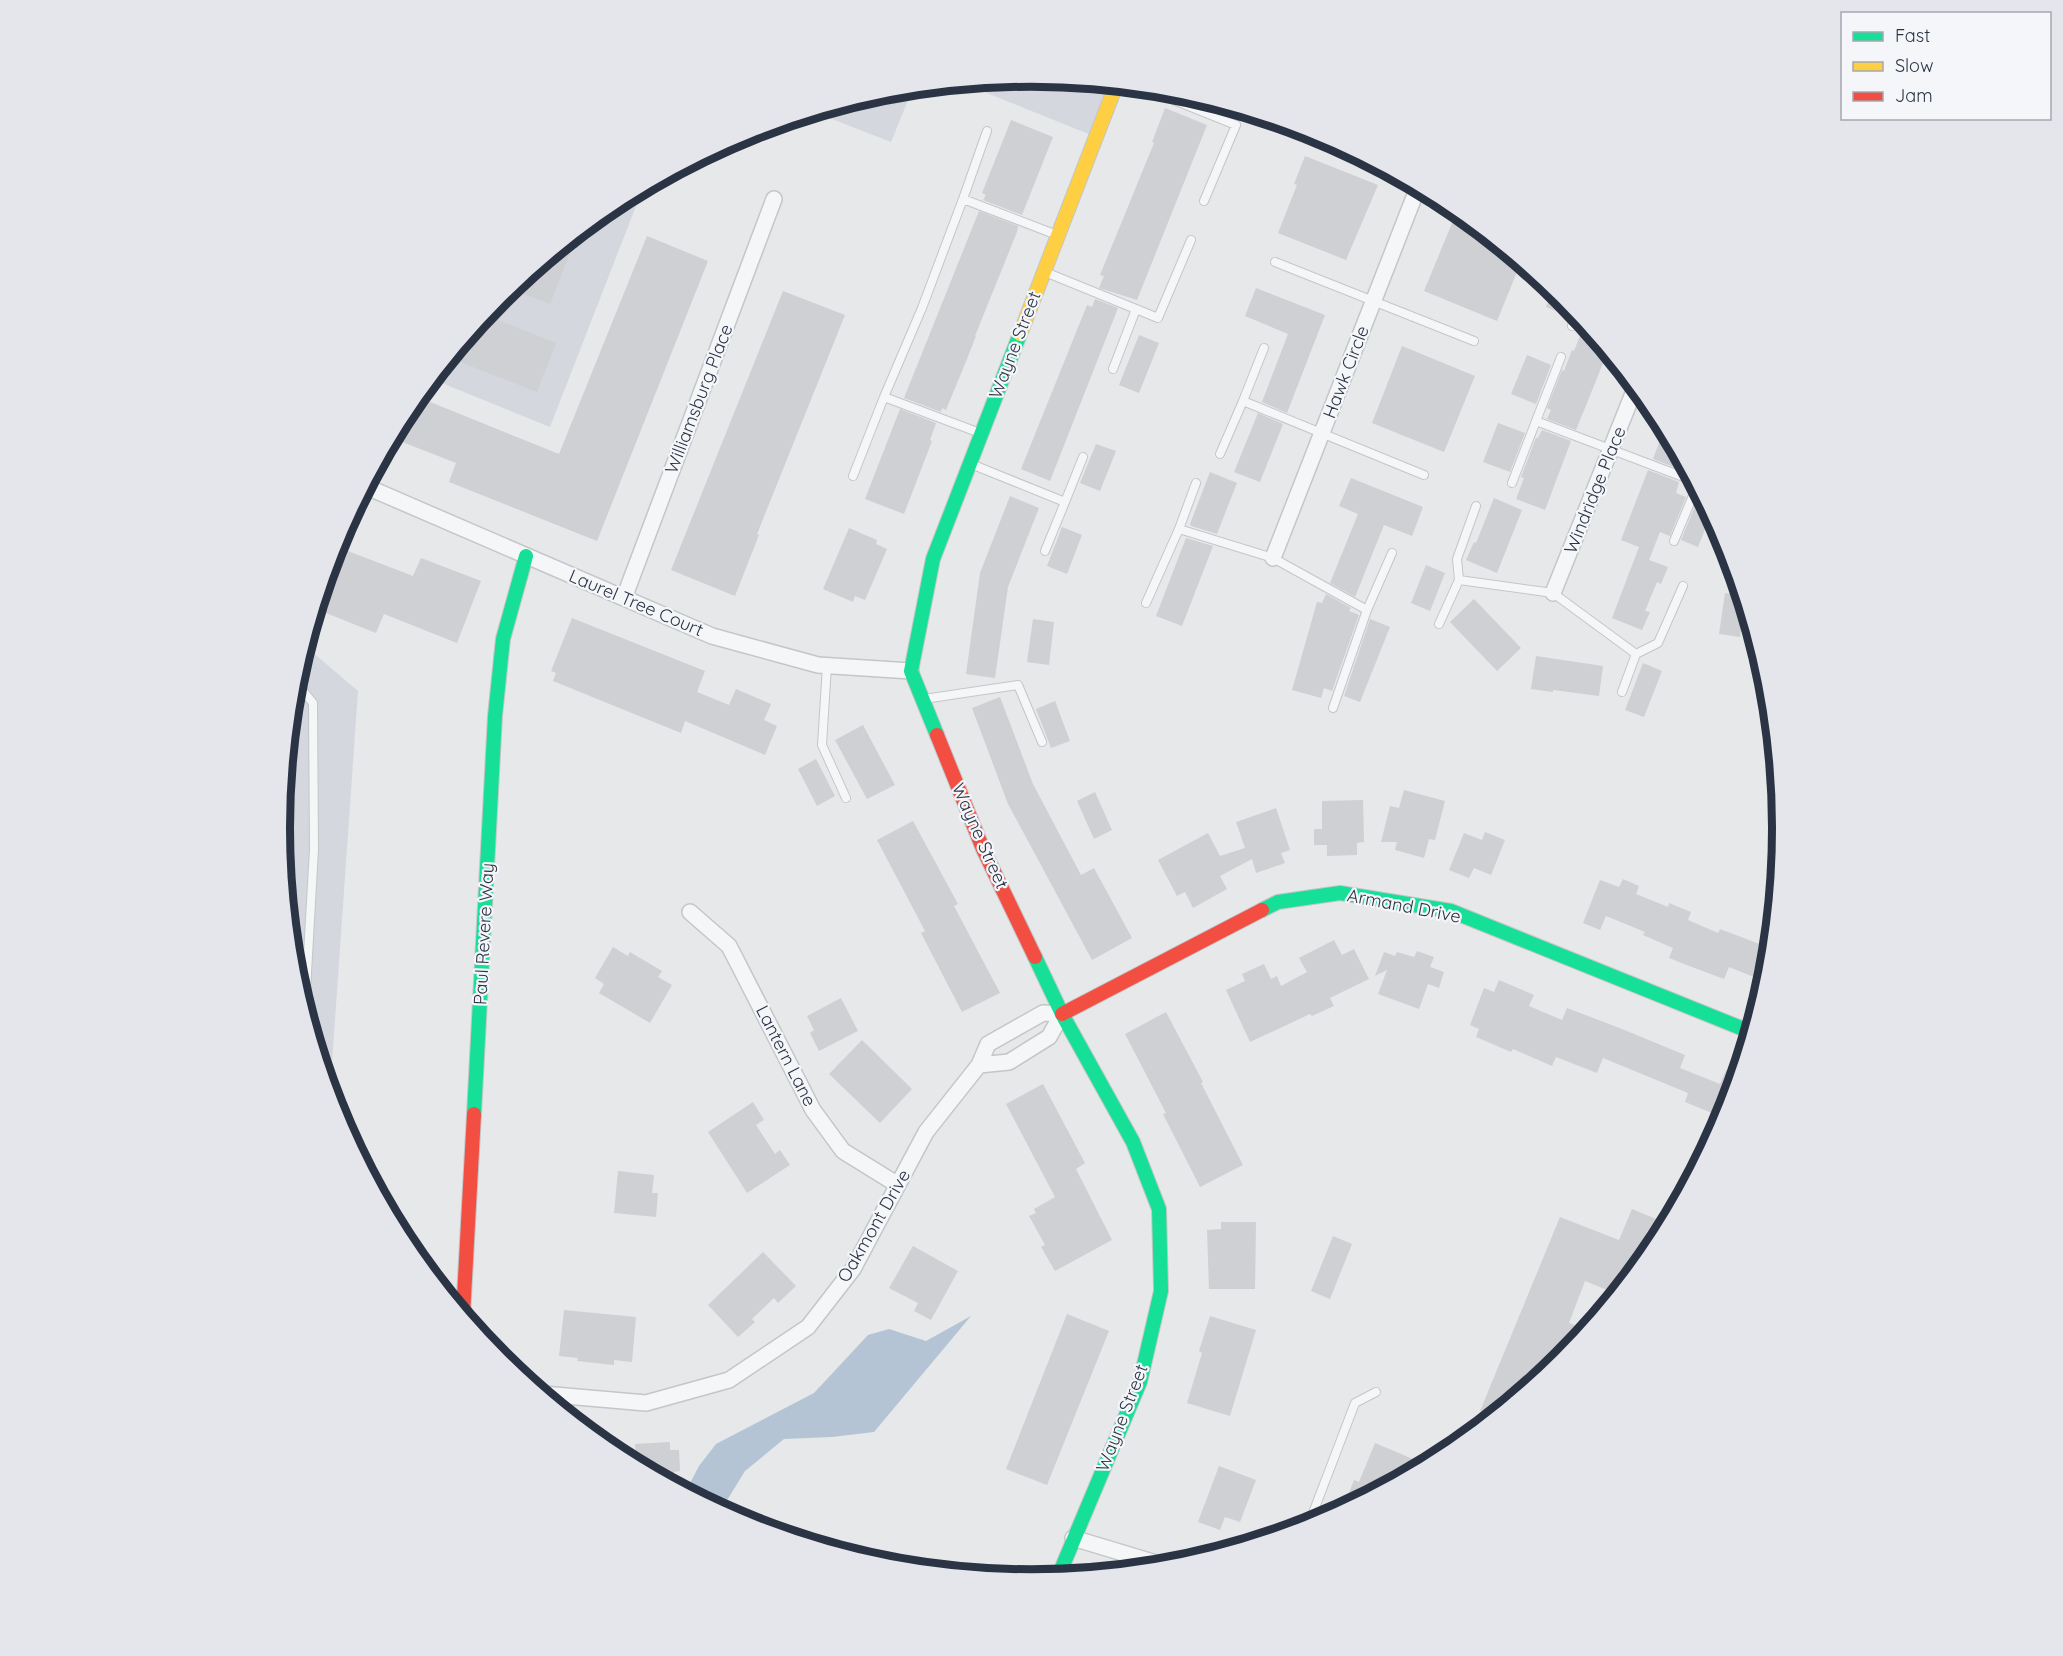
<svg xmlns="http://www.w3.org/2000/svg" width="2063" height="1656" font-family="Quicksand,sans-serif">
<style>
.built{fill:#d4d7dd}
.water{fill:#b4c4d5}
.building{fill:#ced0d3}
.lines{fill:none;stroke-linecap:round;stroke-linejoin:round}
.lane-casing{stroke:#c4c6c8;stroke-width:10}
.street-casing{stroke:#c4c6c8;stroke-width:18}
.fast-casing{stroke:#c4c6c8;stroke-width:16}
.slow-casing{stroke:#c4c6c8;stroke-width:16}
.jam-casing{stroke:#c4c6c8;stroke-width:16}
.lane{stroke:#f5f6f7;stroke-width:8}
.street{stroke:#f5f6f7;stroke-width:15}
.fast{stroke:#16e098;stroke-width:14}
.slow{stroke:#ffcf43;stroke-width:14}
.jam{stroke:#f24e42;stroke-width:14}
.labels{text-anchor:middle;stroke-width:4.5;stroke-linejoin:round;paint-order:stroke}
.street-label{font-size:18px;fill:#2b3445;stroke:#f4f6f9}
.rim{fill:none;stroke:#2b3445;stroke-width:8}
</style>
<rect width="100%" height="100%" fill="#e6e8ea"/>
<path class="built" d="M1032,77L1116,85L1096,137L962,83Z
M913,88L891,142L814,112L885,91Z
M643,188L550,427L432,379L500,296L614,203Z
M305,646L358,691L330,1091L294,974L280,828L295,681Z"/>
<path class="water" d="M971,1316L874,1432L832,1437L784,1439L745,1471L721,1510L686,1491L699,1466L716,1444L814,1393L868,1335L889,1329L926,1341Z"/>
<path class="building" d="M1165,108L1207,125L1137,300L1099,288L1104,276L1100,275L1154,143L1152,142Z
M1011,120L1053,137L1022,215L983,200L986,195L982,193Z
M1305,156L1378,185L1346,260L1278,233L1297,185L1294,184Z
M979,211L1018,226L1017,232L975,336H976L967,359L946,410L942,408L941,412L904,398Z
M1455,216L1473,223L1521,262L1497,321L1424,291Z
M578,233L550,304L510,289L555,251Z
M647,236L708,261L597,541L449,482L456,463L392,438L407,410L418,397L559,454Z
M1256,288L1325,315L1287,413L1262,402L1288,334L1245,316Z
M1553,289L1573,309L1569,316L1546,307Z
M783,291L845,315L757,534L759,535L735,596L671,570Z
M1095,299L1118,308L1050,481L1021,469L1087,305L1092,307Z
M485,315L556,343L537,392L450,358Z
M1585,323L1608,351L1576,430L1547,419L1551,410L1547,408L1562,370L1564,371L1572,350L1574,351Z
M1139,335L1159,343L1139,393L1119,385Z
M1402,346L1475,376L1444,452L1372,423Z
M1527,355L1551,365L1536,404L1511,394Z
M900,409L936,423L930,440L932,441L904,514L865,499Z
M1258,413L1283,424L1260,482L1234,472Z
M1498,423L1525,433L1510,472L1483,462Z
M1665,427L1686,466L1684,471L1653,459Z
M1542,430L1571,441L1545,510L1516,499L1524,478L1521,477L1536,438H1538Z
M1096,444L1116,451L1100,491L1080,483Z
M1648,470L1679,482L1676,493L1686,497L1670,536L1660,532L1649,560L1668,567L1661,584L1657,582L1645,611L1650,612L1642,630L1612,618L1639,547L1621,540Z
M1210,472L1237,483L1217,534L1191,526L1190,524Z
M1351,478L1423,507L1412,536L1384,525L1355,597L1330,583L1358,514L1339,506Z
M1010,496L1039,508L1008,587L995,678L966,674L980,573Z
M1494,498L1522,510L1497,573L1466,560L1474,542L1476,543Z
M1697,501L1707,506L1711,514L1698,547L1681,540Z
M1062,527L1082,535L1067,574L1047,566Z
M849,528L877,540L876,544L887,549L865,600L855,596L853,602L823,589Z
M1186,538L1213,546L1182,626L1156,616Z
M340,548L413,576L421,558L481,581L457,643L384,614L376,633L321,611L324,602L320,600Z
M1426,565L1445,573L1430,611L1411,603Z
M1725,593L1742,595L1745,603L1740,637L1719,634Z
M1326,594L1351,608L1349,611L1359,615L1332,691L1324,688L1321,698L1292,690L1317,602L1322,603Z
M1474,599L1521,648L1497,671L1450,622Z
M572,618L705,671L697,692L729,705L736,689L771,704L764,720L777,726L765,755L685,721L681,733L553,681L556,673L551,671Z
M1033,619L1054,622L1049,665L1027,662Z
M1370,619L1390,627L1360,702L1344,696Z
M1536,656L1603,666L1599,696L1553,690V692L1531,689Z
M1643,663L1662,671L1644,717L1625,710Z
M1000,697L1033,784L1081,875L1094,868L1132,938L1092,960L1008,804L972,708Z
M1055,701L1070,741L1051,748L1036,709Z
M863,725L895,785L867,799L835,740Z
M816,759L835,796L817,806L798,769Z
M1404,790L1445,801L1435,840L1429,839L1424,858L1395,850L1397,842H1381L1390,806L1399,808Z
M1095,792L1112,830L1094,839L1077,801Z
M1363,800L1364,842L1357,843V855L1327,856V845H1314V829H1322V801Z
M1276,808L1290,850L1281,853L1285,863L1256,873L1252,859L1220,876L1227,889L1193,908L1185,892L1177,896L1158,860L1208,833L1220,856L1245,848L1236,822Z
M913,821L958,904L954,906L1000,993L962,1012L921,933L925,931L877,840Z
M1485,832L1505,840L1491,875L1474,868L1469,878L1449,870L1464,833L1482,840Z
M1623,879L1639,886L1636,894L1668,907L1669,903L1691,912L1688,920L1718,933L1720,929L1765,946L1754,977L1729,967L1724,979L1692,967L1669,958L1673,948L1643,935L1645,932L1606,916L1600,930L1583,923L1600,880L1619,887Z
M1334,940L1342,955L1354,949L1369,979L1330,998L1334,1006L1312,1016L1310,1014L1250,1042L1226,990L1245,981L1242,974L1264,964L1271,979L1277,976L1281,986L1307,972L1299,958Z
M613,947L628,956L630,952L662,971L658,977L672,985L650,1023L599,993L604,984L595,978Z
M1417,951L1434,957L1430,967L1444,972L1439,988L1428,984L1419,1009L1378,994L1387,970L1375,976L1384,952L1395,956L1397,952L1414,957Z
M1499,980L1534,995L1529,1006L1562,1020L1567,1008L1622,1029L1685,1055L1680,1068L1720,1084L1726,1070L1738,1075L1724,1118L1685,1102L1688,1093L1603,1058L1597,1073L1556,1057L1552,1066L1513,1049L1511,1052L1476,1037L1479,1029L1470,1025L1484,988L1494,992Z
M841,998L858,1031L819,1051L810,1033L814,1030L807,1016Z
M1166,1012L1203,1082L1201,1083L1243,1165L1200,1187L1163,1114L1166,1113L1125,1034Z
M862,1040L912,1089L880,1123L829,1074Z
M1043,1084L1085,1163L1076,1169L1112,1240L1055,1271L1041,1247L1045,1245L1029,1216L1036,1213L1034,1209L1055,1197L1006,1104Z
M753,1102L764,1120L756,1125L775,1154L780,1150L790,1165L747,1193L708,1132Z
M618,1171L654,1175L652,1193H658L656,1217L614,1213Z
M1632,1209L1668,1224L1656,1246L1617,1294L1585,1281L1569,1323L1587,1330L1563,1360L1493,1417L1480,1411L1560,1217L1619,1240Z
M1221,1222H1256L1255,1289H1209L1207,1230L1221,1229Z
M1333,1236L1352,1244L1330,1299L1311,1291Z
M913,1246L958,1271L931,1320L914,1311L918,1303L889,1288Z
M763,1252L796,1286L778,1303L774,1298L752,1319L755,1322L738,1337L708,1305Z
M564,1310L636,1317L632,1362L614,1360V1365L577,1361L578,1358L559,1356Z
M1067,1314L1109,1331L1047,1485L1006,1469Z
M1210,1316L1256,1330L1230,1416L1187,1403L1202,1353L1199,1351Z
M670,1442V1450H679L680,1471L674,1472V1485L636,1465L635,1444Z
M1375,1443L1420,1462L1416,1470L1342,1510L1354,1480L1359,1482Z
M1219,1466L1256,1480L1240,1522L1225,1517L1220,1530L1198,1522Z"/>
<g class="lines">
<defs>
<path id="lane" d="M1144,88L1236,125L1204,201
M987,131L963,199L1057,235
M1275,262L1474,341
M1045,272L1158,318L1191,240
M1572,326L1577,314
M1113,369L1136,309
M884,397L922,308L963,199
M1243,401L1264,348
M1536,421L1561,357
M1220,454L1243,401L1424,475
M971,464L1065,502L1083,457
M853,476L884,397L980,433
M1512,483L1536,421L1694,481
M1179,529L1196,483
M1674,541L1697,486
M1045,551L1065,502
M1459,580L1457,559L1476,506
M1146,603L1179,529L1273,558L1367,610L1392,553
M1439,624L1459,580L1553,593L1636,654L1658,643L1683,586
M1754,632L1753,647L1758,648
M827,666L822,745L846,798
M295,681L313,703L314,849L305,1008
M1622,692L1636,654
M924,699L1018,685L1042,742
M1333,708L1367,610
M1308,1526L1355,1403L1376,1392"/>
<path id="street" d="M374,490L712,636L818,665L911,671
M1273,558L1418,187
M1553,593L1636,386
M624,598L774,199
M690,912L729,946L813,1110L843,1151L898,1185
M543,1394L646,1403L729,1380L808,1327L853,1269L926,1132L979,1065L988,1044L1043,1013L1062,1014L1049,1037L1009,1062L979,1065
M1073,1538L1166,1566"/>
<path id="fast" d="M937,735L911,671L933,559L1020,334
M1262,910L1278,902L1340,893L1451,911L1751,1032
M1035,957L1062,1014L1133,1142L1159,1209L1161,1291L1140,1382L1058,1577
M474,1114L495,716L503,639L526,556"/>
<path id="slow" d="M1020,334L1116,85"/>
<path id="jam" d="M937,735L983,849L1035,957
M1062,1014L1262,910
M463,1315L474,1114"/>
</defs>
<use href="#lane" class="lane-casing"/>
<use href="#street" class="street-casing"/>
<use href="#fast" class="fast-casing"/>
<use href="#slow" class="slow-casing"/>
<use href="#jam" class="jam-casing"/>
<use href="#lane" class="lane"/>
<use href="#street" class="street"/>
<use href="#fast" class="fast"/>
<use href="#slow" class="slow"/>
<use href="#jam" class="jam"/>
</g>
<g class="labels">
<g class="street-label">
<text transform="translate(1015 345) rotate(-69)" y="6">Wayne Street</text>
<text transform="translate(1346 372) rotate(-69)" y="6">Hawk Circle</text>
<text transform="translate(699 399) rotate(-69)" y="6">Williamsburg Place</text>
<text transform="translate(1595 490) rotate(-68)" y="6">Windridge Place</text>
<text transform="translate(636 603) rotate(23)" y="6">Laurel Tree Court</text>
<text transform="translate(980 836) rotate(66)" y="6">Wayne Street</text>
<text transform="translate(1404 906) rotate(11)" y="6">Armand Drive</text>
<text transform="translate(484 934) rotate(-87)" y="6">Paul Revere Way</text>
<text transform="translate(786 1056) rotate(63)" y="6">Lantern Lane</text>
<text transform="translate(874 1226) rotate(-60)" y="6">Oakmont Drive</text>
<text transform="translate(1122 1418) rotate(-69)" y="6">Wayne Street</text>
</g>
</g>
<path d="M0 0H2063V1656H0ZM290 828a741 741 0 1 1 1482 0a741 741 0 1 1-1482 0Z" fill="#e4e6eb" fill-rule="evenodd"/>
<path class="rim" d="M290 828a741 741 0 1 1 1482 0a741 741 0 1 1-1482 0Z"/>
<rect x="1841" y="12" width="210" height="108" fill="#f4f6f9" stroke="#a4a8b1" stroke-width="1.5"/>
<rect x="1853" y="32" width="30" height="9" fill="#16e098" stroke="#a4a8b1" stroke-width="1.5"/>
<text x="1895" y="42" font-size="18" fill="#2b3445">Fast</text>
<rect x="1853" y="62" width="30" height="9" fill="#ffcf43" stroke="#a4a8b1" stroke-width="1.5"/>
<text x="1895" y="72" font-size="18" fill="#2b3445">Slow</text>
<rect x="1853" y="92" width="30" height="9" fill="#f24e42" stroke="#a4a8b1" stroke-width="1.5"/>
<text x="1895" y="102" font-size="18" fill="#2b3445">Jam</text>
</svg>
